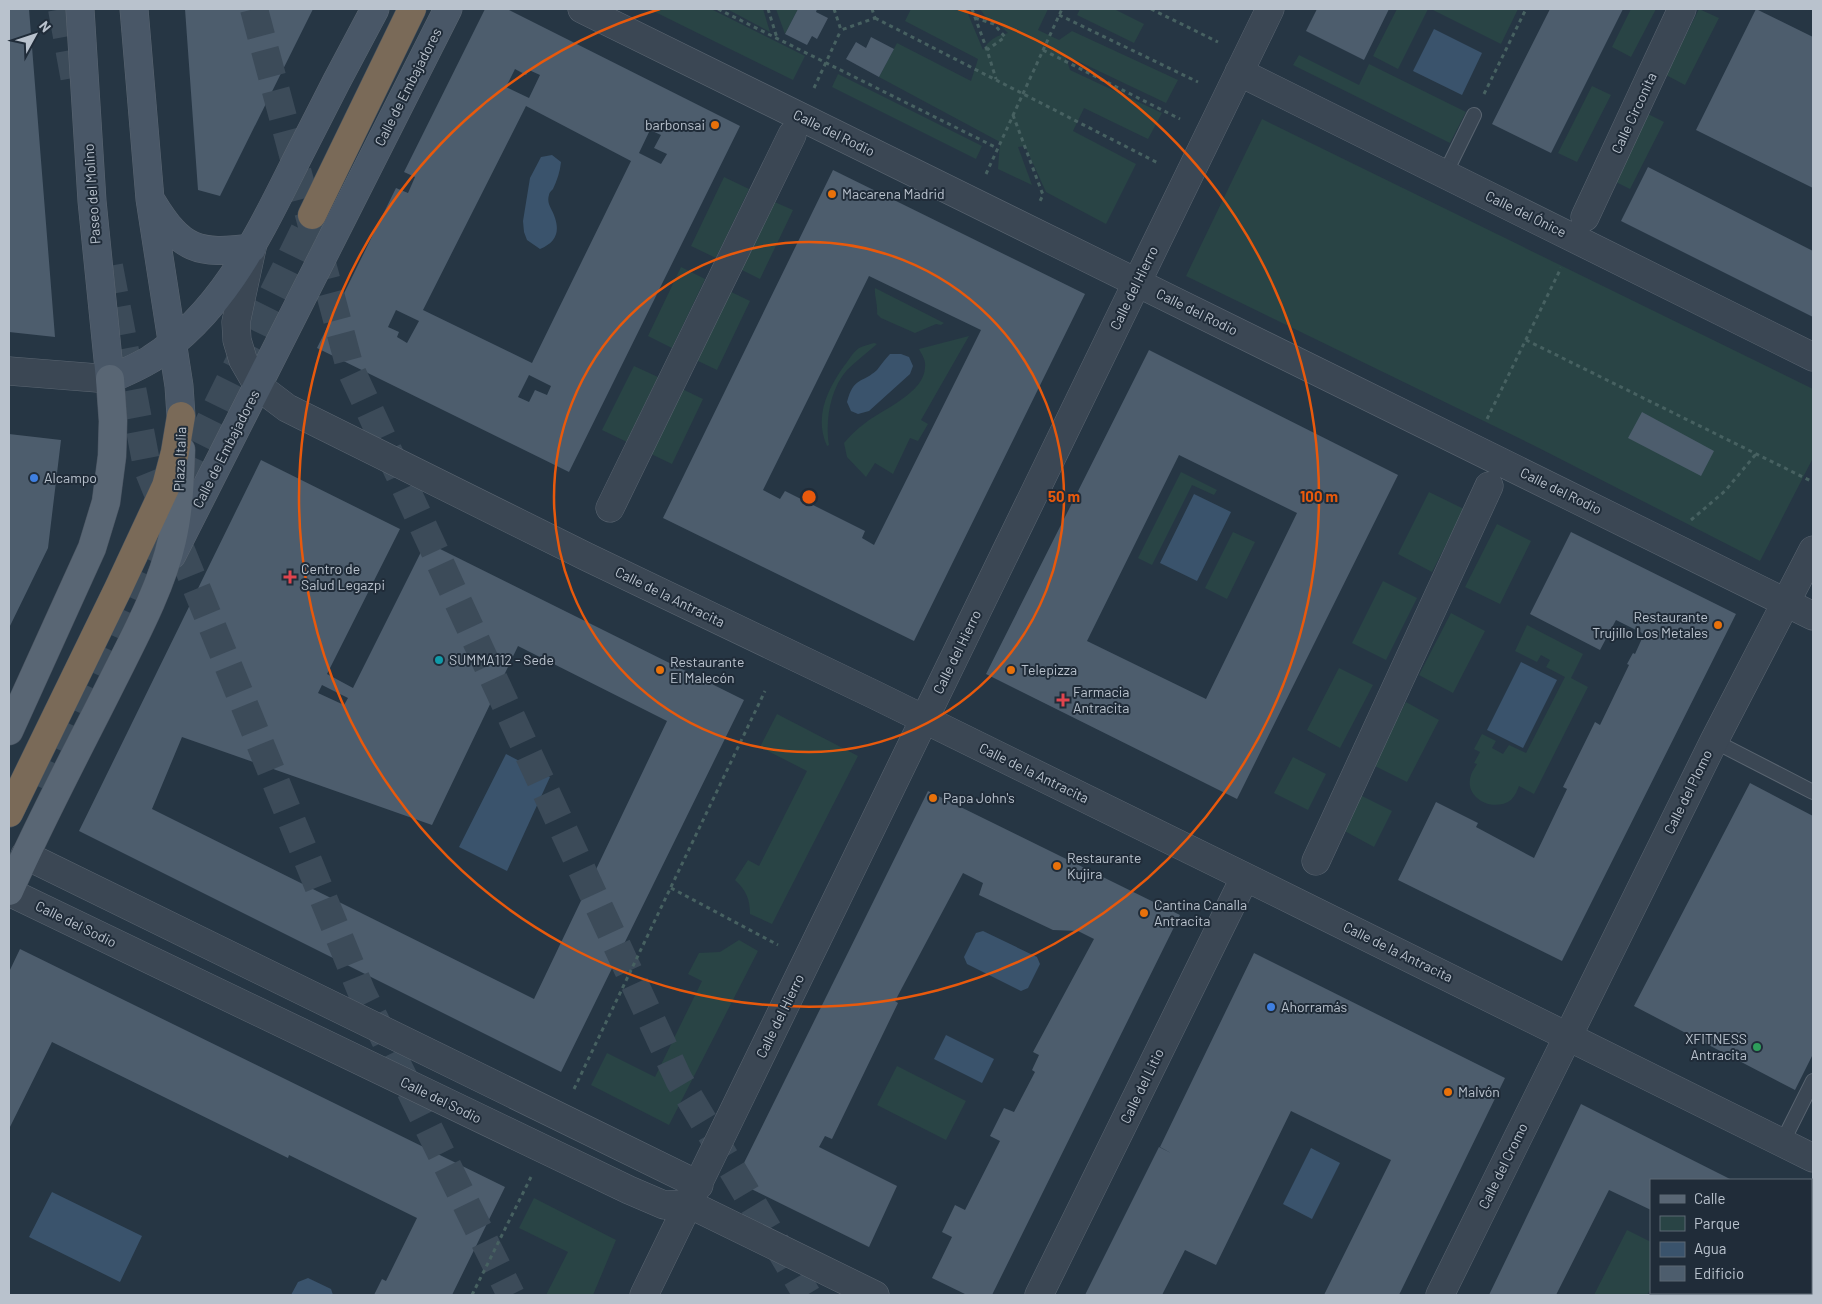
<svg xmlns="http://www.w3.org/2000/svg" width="1822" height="1304" font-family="Barlow,sans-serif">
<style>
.green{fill:#294445}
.water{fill:#3a536c}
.building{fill:#4d5d6d;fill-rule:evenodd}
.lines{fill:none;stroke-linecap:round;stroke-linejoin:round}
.highway-tunnel{stroke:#3c4b59;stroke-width:28;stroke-dasharray:28 14;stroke-linecap:butt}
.lane-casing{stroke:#5a6571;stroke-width:16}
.street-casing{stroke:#5a6571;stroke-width:29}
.secondary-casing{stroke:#5a6571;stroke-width:29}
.primary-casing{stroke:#485360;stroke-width:29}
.highway-casing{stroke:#46525e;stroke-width:29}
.path{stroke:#476161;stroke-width:3;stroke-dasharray:4 4;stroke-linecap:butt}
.lane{stroke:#3b4754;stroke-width:14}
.street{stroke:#3b4754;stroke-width:28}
.secondary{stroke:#495767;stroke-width:28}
.primary{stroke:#596674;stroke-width:28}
.highway{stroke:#7a6a58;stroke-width:28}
.ring{fill:none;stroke:#e8590c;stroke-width:2.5}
.food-dot{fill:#e8710a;stroke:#202c39;stroke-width:2}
.shop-dot{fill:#3f7fe0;stroke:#202c39;stroke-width:2}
.health-dot{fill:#e0444e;stroke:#202c39;stroke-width:2}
.culture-dot{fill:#0f9aa8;stroke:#202c39;stroke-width:2}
.leisure-dot{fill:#2e9e5b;stroke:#202c39;stroke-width:2}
.labels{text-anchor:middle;stroke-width:4;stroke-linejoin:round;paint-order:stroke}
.street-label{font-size:14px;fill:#b9c2cd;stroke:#202c39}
.poi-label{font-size:14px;fill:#b9c2cd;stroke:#202c39;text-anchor:start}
.centre{fill:#e8590c;stroke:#202c39;stroke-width:2.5}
.ring-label{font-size:15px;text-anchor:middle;font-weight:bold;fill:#e8590c;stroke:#202c39;stroke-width:4;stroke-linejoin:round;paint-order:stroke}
</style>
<rect width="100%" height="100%" fill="#263644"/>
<path class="green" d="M649,9H711L805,56L793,80Z
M727,9H763L770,32Z
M776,9H798L785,34Z
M911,9H966L983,50C988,40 998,35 1008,33L996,21L987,19L980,9H1048L1038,30L1059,40L1072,31L1178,80L1166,103L1065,55L1070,70L1162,113L1148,139L1084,108L1073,131L1136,164L1106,224L1046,192L1025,146L1018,147L1032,185L998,169L1000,142L879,77L897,43L971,81L978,59L905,21Z
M1080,9H1114L1144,24L1134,43L1077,15Z
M1397,9H1428L1398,69L1373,56Z
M1431,9H1518L1501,44Z
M1631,9H1656L1631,57L1612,47Z
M1699,9L1719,18L1685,85L1666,75Z
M1299,55L1359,85L1369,64L1466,112L1450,143L1293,65Z
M838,74L982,146L976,159L832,87Z
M1592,86L1611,95L1577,162L1558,153Z
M1644,112L1664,122L1630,189L1610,179Z
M1262,119L1813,389V458L1760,561L1535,446L1186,276Z
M724,177L749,189L716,258L691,246Z
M770,200L793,210L760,279L738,268Z
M681,267L705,279L672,348L648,336Z
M875,288L944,323L941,325L936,324L915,333L881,318L877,314C878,305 874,295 875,288Z
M727,290L750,301L717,370L694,359Z
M969,336L921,420L928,424L918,441L910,438L893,474L875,463L866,477L847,457L844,443C850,436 857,429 864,424C881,410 925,393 925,367C926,360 922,355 919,349Z
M874,343L877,344C867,353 856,361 847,370C830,389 825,421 829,445L827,446C814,417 827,390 844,366C849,360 853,352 859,348C863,346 870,344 874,343Z
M634,366L658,377L627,442L602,430Z
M680,388L703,399L672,464L649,453Z
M1181,472L1217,490L1214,495L1192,485L1152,565L1138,558Z
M1429,492L1464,509L1432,572L1398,554Z
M1497,524L1531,541L1500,604L1465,587Z
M1233,532L1255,542L1227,599L1205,588Z
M1383,581L1417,598L1386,660L1352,643Z
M1451,613L1485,631L1453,693L1419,675Z
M1527,625L1583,654L1571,678L1588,687L1534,794L1519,786C1517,791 1515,796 1511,800C1493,813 1463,798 1471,775C1472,771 1475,768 1477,764L1474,763L1480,752L1474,749L1482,734L1496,741L1492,748L1503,754L1509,745L1526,753L1565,677L1546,667L1550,660L1541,655L1537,662L1515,651Z
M1339,668L1373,685L1340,748L1307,730Z
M1406,702L1439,720L1407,782L1373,765Z
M777,714L858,756L772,924L750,914C750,899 746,890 735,880L748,860L759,866L807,771L760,747Z
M1293,757L1326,774L1308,810L1274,793Z
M1358,794L1392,811L1374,847L1341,829Z
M739,940L758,951L669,1125L591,1085L607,1053L655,1077L702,981L688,974L699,953L720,952Z
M897,1066L966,1101L946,1140L877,1105Z
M534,1198L616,1240L593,1295H546L568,1252L519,1228Z
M1627,1230L1651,1242V1288L1647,1295H1594Z"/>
<path class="water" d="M1434,29L1482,53L1462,95L1413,71Z
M552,155L561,162C560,172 557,180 553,189C551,191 549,193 549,195C546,204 553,210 555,218C560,233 555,243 540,249L527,240L524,232L523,221L530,178L541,157Z
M890,354H901L909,357L913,366L910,374L869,411L858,414L851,411L847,402C853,377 863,383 877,370C881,365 885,359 890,354Z
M1194,494L1231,512L1197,581L1160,563Z
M1521,662L1557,680L1523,748L1487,730Z
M506,754L550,777L507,871L459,847Z
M983,931L1037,957L1040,964L1028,988L1021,991L967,964L964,957L976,933Z
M946,1035L994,1059L982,1083L934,1059Z
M1311,1148L1340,1163L1312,1219L1283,1204Z
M52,1192L142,1236L120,1282L29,1237Z
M308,1278L331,1289L333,1295H291L298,1282Z"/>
<path class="building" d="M9,9H29L55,337L9,332Z
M185,9H313L220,196L198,190Z
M485,9H507L740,126L569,472L317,348L396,188L408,193L415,177L404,172ZM515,69L526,75L529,70L540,75L529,98L506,87ZM526,106L631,161L532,363L423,310ZM650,130L661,135L654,148L667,154L661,164L639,153ZM396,310L419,321L407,343L397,337L399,332L388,327ZM529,375L551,386L547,395L535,390L529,402L518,397Z
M798,9H817L816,12L828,18L817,39L812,36L807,45L785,34Z
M1317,9H1389L1364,60L1306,31Z
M1550,9H1623L1551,153L1492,124Z
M1756,9L1813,37V188L1696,130Z
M871,37L894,49L879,77L846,59L856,42L866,48Z
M1648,167L1813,251V317L1621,221Z
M833,170L1085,294L914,641L663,518ZM869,276L981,330L874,545L862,538L865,531L785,491L780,499L763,490Z
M1149,350L1398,475L1237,799L986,674ZM1179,455L1297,513L1206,699L1087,641Z
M1642,412L1714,451L1701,476L1628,438Z
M9,434L61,440L48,548L9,628Z
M261,460L400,529L327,674L353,688L426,542L744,700L561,1072L79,831ZM518,646L667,721L534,999L152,809L182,737L432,825ZM322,685L348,698L344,705L318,693Z
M1571,532L1736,614L1562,961L1398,880L1436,802L1478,823L1476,827L1534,858L1567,789L1563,787L1595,722L1600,725L1629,665L1627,664L1633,653L1635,654L1644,634L1616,620L1600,650L1530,614Z
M1750,783L1813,816V1054L1795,1090L1634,1006Z
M928,791L1180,915L992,1295H967L932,1278L952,1237L942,1232L955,1205L965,1210L1000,1141L990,1136L1004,1108L1014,1112L1035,1072L1032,1070L1039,1055L1033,1052L1094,939L1078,931L1053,930L979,895L983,883L963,873L895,1001L898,1003L832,1139L825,1136L819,1147L897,1186L869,1247L735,1181Z
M20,949L505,1187L452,1295H374L382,1279L386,1281L417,1218L289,1155L288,1158L52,1042L9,1129V972Z
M1254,953L1505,1078L1399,1295H1324L1391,1160L1291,1111L1216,1265L1185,1250L1162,1295H1085L1159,1147L1171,1153L1160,1147Z
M1581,1104L1732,1180H1651V1210L1609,1190L1556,1295H1489Z
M1811,1220L1813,1221V1288L1811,1287Z"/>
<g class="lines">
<path class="highway-tunnel" d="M62,9L75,81
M254,9L350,368L679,1080L807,1295
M109,266L147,467L362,993L511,1295
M44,789L198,445L312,215"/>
<defs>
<path id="lane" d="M1445,174L1474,115
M1714,741L1813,792
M1782,1143L1813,1081"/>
<path id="street" d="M582,9L1813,616
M1239,72L1813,357
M1585,217L1682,9
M252,248L236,322L237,340L243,360L258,386L287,408L587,557L875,695L1296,902L1813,1158
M9,371L110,379
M610,508L792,135
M25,855L699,1185
M1316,861L1489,486
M9,892L629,1190L664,1205L689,1204L875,1295
M644,1295L1270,9
M1039,1295L1245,877
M1440,1295L1714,741L1813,550"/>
<path id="secondary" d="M80,9L92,201L110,379C124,373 138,367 151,359C226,310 261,230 300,153C324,105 349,57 375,9
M134,9L150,199L179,386L181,416
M152,202C181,250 198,255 252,248
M172,555L448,9"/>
<path id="primary" d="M9,731L92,548L106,502L112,456L113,421L110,379
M9,891C41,819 78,750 113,680C134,638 162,586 172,540C179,510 180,480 181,450"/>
<path id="highway" d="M312,215L412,9
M9,813L118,589L166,486L175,452L181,416"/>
</defs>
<use href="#lane" class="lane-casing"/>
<use href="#street" class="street-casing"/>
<use href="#secondary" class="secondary-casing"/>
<use href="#primary" class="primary-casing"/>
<use href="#highway" class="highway-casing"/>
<path class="path" d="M718,9L997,148
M768,9L777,38
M834,9L841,30L875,18L872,9
M972,9L987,50L996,79
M1151,9L1218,42
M1059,15L1198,82
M875,18L1158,163
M975,18L994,24L1005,37L987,50
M1043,50L1180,119
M814,88L841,30
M1484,94L1526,9
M1013,115L1043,195L1040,201
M986,174L1062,9
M1526,340L1811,481
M1487,419L1561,268
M1691,520L1725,491L1756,454
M671,888L778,945
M574,1089L765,691
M472,1295L531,1177"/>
<use href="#lane" class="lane"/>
<use href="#street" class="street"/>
<use href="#secondary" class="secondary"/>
<use href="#primary" class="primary"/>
<use href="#highway" class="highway"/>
</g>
<g class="ring">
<circle cx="809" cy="497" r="255"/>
<path d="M958 9A510 510 0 1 1 660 9"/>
</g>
<g class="food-dot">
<circle cx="715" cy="125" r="5"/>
<circle cx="832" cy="194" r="5"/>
<circle cx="1718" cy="625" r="5"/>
<circle cx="660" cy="670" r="5"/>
<circle cx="1011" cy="670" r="5"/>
<circle cx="933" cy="798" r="5"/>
<circle cx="1057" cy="866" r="5"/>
<circle cx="1144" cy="913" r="5"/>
<circle cx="1448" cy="1092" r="5"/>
</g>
<g class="shop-dot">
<circle cx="34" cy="478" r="5"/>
<circle cx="1271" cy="1007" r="5"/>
</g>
<g class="health-dot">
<path d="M287.5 569.5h5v5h5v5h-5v5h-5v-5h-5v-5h5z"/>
<path d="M1060.5 692.5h5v5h5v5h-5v5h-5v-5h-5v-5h5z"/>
</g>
<circle class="culture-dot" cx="439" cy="660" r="5"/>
<circle class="leisure-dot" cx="1757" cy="1047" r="5"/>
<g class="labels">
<g class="street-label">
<text transform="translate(408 87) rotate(-63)" y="5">Calle de Embajadores</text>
<text transform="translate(1634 113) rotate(-65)" y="5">Calle Circonita</text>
<text transform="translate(834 133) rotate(26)" y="5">Calle del Rodio</text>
<text transform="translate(92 194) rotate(-94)" y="5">Paseo del Molino</text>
<text transform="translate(1526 214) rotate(26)" y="5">Calle del Ónice</text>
<text transform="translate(1134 288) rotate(-64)" y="5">Calle del Hierro</text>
<text transform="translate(1197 312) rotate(26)" y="5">Calle del Rodio</text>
<text transform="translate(226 449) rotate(-63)" y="5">Calle de Embajadores</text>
<text transform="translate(180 459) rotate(-88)" y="5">Plaza Italia</text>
<text transform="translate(1561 491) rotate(26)" y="5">Calle del Rodio</text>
<text transform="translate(670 597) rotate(26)" y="5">Calle de la Antracita</text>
<text transform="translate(957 652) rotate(-64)" y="5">Calle del Hierro</text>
<text transform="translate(1034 773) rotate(26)" y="5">Calle de la Antracita</text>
<text transform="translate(1688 792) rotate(-64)" y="5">Calle del Plomo</text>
<text transform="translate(76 924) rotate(26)" y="5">Calle del Sodio</text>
<text transform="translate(1398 952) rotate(26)" y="5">Calle de la Antracita</text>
<text transform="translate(780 1016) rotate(-64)" y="5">Calle del Hierro</text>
<text transform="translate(1142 1086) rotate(-64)" y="5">Calle del Litio</text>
<text transform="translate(441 1100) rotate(26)" y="5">Calle del Sodio</text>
<text transform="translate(1503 1166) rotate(-64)" y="5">Calle del Cromo</text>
</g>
<g class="poi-label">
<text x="705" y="130" text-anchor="end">barbonsai</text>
<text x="842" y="199">Macarena Madrid</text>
<text x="44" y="483">Alcampo</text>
<text x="301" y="574">Centro de<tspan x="301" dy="16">Salud Legazpi</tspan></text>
<text x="1708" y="622" text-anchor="end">Restaurante<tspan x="1708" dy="16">Trujillo Los Metales</tspan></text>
<text x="449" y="665">SUMMA112 - Sede</text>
<text x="670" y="667">Restaurante<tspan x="670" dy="16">El Malecón</tspan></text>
<text x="1021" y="675">Telepizza</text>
<text x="1073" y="697">Farmacia<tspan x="1073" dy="16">Antracita</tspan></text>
<text x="943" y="803">Papa John's</text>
<text x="1067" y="863">Restaurante<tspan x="1067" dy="16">Kujira</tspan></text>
<text x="1154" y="910">Cantina Canalla<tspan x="1154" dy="16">Antracita</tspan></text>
<text x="1281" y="1012">Ahorramás</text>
<text x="1747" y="1044" text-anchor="end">XFITNESS<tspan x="1747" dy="16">Antracita</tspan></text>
<text x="1458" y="1097">Malvón</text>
</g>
</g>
<circle cx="809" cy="497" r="8" class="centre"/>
<g class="ring-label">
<text x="1064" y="502">50 m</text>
<text x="1319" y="502">100 m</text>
</g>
<rect width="1822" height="1304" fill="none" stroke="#b9c2cd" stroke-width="20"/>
<rect x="1650" y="1179" width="162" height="115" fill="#202c39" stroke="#5d6874"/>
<rect x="1660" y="1195" width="25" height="8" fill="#596674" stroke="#5d6874"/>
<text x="1694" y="1204" font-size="15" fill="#b9c2cd">Calle</text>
<rect x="1660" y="1216" width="25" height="15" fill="#294445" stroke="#5d6874"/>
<text x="1694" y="1229" font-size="15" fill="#b9c2cd">Parque</text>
<rect x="1660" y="1242" width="25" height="15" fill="#3a536c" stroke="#5d6874"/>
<text x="1694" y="1254" font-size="15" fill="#b9c2cd">Agua</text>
<rect x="1660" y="1266" width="25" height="15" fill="#4d5d6d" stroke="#5d6874"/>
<text x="1694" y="1279" font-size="15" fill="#b9c2cd">Edificio</text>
<g transform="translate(35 35) rotate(50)" stroke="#202c39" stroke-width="4" paint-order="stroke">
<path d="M0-4L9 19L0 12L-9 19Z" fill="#b9c2cd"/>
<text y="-8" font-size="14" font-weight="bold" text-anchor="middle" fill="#b9c2cd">N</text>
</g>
</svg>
